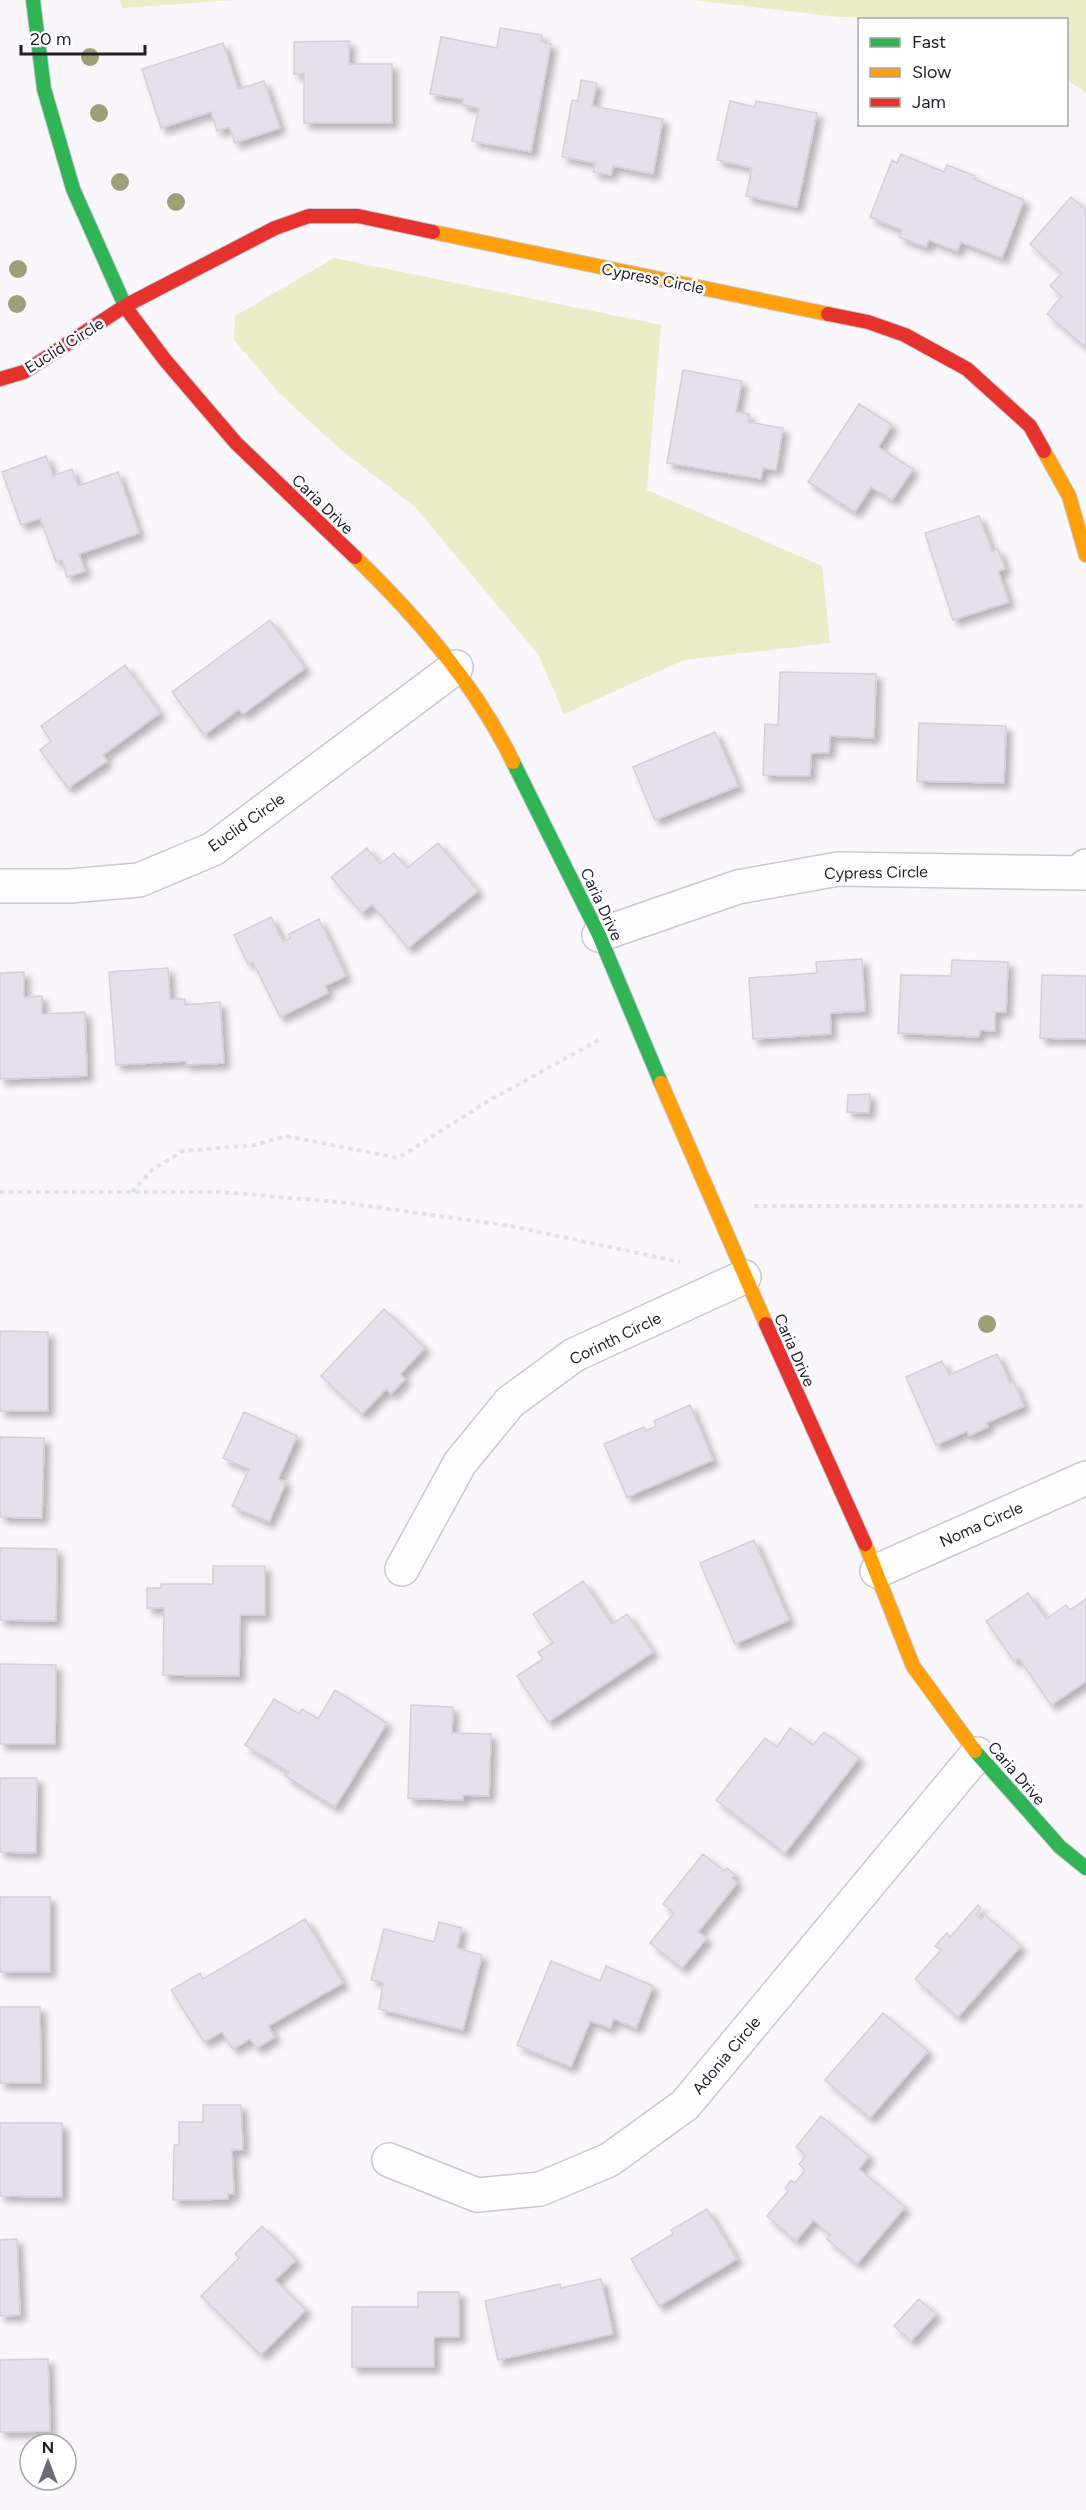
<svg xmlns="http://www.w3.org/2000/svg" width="1086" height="2510" font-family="Figtree,sans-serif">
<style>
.green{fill:#eaedc7}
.building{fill:#e6e0ec;stroke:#d4d0d8;stroke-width:1.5;filter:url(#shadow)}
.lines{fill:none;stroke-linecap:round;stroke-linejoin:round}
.street-casing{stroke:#ccc8d0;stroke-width:36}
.fast-casing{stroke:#ccc8d0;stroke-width:16}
.slow-casing{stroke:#ccc8d0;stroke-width:16}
.jam-casing{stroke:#ccc8d0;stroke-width:16}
.path{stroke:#e2e1e3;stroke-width:4;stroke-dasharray:4.5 4.5;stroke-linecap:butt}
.street{stroke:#fefeff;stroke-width:33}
.fast{stroke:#30b455;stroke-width:14}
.slow{stroke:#ff9f0a;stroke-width:14}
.jam{stroke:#e5322d;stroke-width:14}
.tree{fill:#9e9f77}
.labels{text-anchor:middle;stroke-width:5;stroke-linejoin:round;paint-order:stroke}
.street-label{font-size:16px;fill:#221d27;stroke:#fff}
</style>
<defs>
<filter id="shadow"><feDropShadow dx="5.5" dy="5.5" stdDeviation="3" flood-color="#0004"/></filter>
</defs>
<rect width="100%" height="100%" fill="#f9f6fc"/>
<path class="green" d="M120,0H234L123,8Z
M693,0H1086V93L1067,80L1066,20L838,17Z
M334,258L661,325L647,490L822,566L830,643L684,660L564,714L538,654L415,507L340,449L280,394L234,340L235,316Z"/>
<path class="building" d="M500,28L542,35L541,42L551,44L531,152L472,141L479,108L462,105L463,99L430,94L441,37L497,48Z
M349,41V64H392V123H304V74H294V42Z
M223,43L238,89L264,81L280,128L235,143L229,127L217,131L211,112L161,128L142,69Z
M581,80L597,83L592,106L663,119L653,174L613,166L611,175L593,172L595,163L562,157L572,100L578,101Z
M730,101L755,107L756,101L817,113L797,207L746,196L752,168L717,160Z
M901,154L944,172L947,165L975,176L974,179L1024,200L1002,258L961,242L957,251L929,240L926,247L899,237L902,230L870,217L892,160L897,163Z
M1071,197L1086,210V343L1084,346L1047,314L1062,296L1050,286L1062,273L1030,244Z
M683,370L742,381L736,412L749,414L748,422L783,428L776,470L763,468L761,479L667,463Z
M859,404L892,425L878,447L913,469L892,500L871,487L855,512L808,482Z
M46,456L53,476L72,469L78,486L118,472L139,533L79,554L85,571L67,577L62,560L56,562L40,518L21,525L2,472Z
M979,516L992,551L998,549L1005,569L998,571L1009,602L953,620L925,533Z
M270,620L305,668L243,714L239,709L204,735L172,692Z
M125,665L160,713L103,755L107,761L68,788L40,750L51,741L41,726Z
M780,672L876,674L874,738L830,736L829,753H811L810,776L763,775L765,724L778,725Z
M919,723L1006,726L1004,783L917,781Z
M715,732L738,786L655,820L633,767Z
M438,843L478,891L408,948L372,904L362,913L331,877L367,848L380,864L394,853L407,868Z
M271,917L283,942L290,938L289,934L319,919L346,976L325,986L328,993L280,1017L253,962L248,964L234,935Z
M862,959L865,1011L830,1013L831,1034L753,1039L749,978L817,973L816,962Z
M952,960L1008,962L1006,1012H995V1031L980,1030L979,1037L898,1033L901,975L951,976Z
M168,968L170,999H185V1005L220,1002L224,1063L186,1065V1061L116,1065L109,972Z
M24,972V997L42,996V1014L85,1012L87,1076L0,1079V973Z
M1042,975L1086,976V1039L1040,1038Z
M870,1094L869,1113L847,1112L848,1095Z
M384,1309L425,1348L400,1374L405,1379L391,1394L386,1389L362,1414L321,1376Z
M0,1331L48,1332V1411H0Z
M997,1354L1010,1383L1014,1382L1024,1406L986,1423L988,1427L969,1436L967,1431L936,1445L906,1377L942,1361L949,1375Z
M690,1405L713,1460L627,1497L604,1444L644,1427L646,1431L656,1426L654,1421Z
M244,1412L297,1436L278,1479L286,1482L269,1522L232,1506L249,1469L223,1458Z
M0,1437L44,1438L42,1518L0,1517Z
M754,1540L789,1620L735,1644L700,1563Z
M0,1548L57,1549L56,1621L0,1620Z
M213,1566H265V1615H240L239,1676L163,1675L164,1608H147V1588H161V1584H213Z
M583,1581L612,1624L627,1614L653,1652L548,1722L517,1676L543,1659L538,1652L553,1643L533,1614Z
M1028,1593L1046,1619L1066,1605L1070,1610L1086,1599V1681L1051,1705L1019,1658L1014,1661L986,1621Z
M0,1664L56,1665L55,1744H0Z
M335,1690L387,1723L335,1807L285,1776L289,1772L245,1745L274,1699L299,1714L302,1709L318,1719Z
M411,1705L453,1707L452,1733L491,1734L489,1796L463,1795V1800L408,1798Z
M790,1728L813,1745L824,1732L859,1758L785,1853L716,1800L765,1738L777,1747Z
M0,1778H37L36,1853L0,1852Z
M703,1854L724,1871L727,1868L735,1875L732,1878L737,1883L698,1932L707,1938L682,1968L650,1943L674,1913L663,1904Z
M0,1897H50V1972H0Z
M978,1905L981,1908L976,1915L981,1919L985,1915L1021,1946L958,2017L915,1979L941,1950L935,1946L947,1933L950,1937Z
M305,1919L343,1983L268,2026L275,2037L257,2048L250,2039L233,2049L222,2032L204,2042L171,1990L200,1973L203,1979Z
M439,1922L462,1928L457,1948L482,1955L463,2030L379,2009L383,1983L371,1980L384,1929L434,1942Z
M551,1961L600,1981L606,1966L653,1986L636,2028L614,2019L610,2028L590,2021L571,2067L517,2045Z
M0,2007H40L41,2083H0Z
M883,2013L928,2051L870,2118L825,2080Z
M203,2105H241L243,2150H232L234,2194H228V2199L173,2200L174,2145H179V2122H203Z
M821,2116L869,2156L859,2169L905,2207L857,2264L827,2239L831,2235L813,2220L796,2241L767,2216L788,2191L785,2188L791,2180L795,2183L805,2170L799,2164L806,2156L796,2147Z
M0,2123H62V2197L0,2196Z
M707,2209L737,2259L659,2306L631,2259L673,2234L671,2230Z
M262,2226L296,2260L275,2280L306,2310L261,2355L201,2296L239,2258L235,2254Z
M17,2239L20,2315L0,2316V2240Z
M601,2279L613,2334L498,2360L485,2301L560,2284L561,2288Z
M418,2292H459V2337H434V2367H352V2307H418Z
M919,2299L936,2314L911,2341L894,2326Z
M48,2359L50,2431L0,2432V2360Z"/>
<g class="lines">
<defs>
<path id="street" d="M0,886H70L139,880L213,849L456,667
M599,935L738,887L838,869L1083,873L1086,866
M402,1569L460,1463L510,1402L574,1355L744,1277
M877,1571L1086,1478
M389,2160L477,2195L540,2189L609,2160L685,2105L977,1754"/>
<path id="fast" d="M33,0L44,89L73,189L126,308
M513,762L599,935L661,1083
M975,1751L1060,1847L1086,1868"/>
<path id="slow" d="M433,232L828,314
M1044,451L1069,496L1086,555
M355,557C417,617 475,684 513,762
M661,1083L766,1324
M865,1544L913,1666L975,1751"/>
<path id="jam" d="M126,308L165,360L236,443L355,557
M828,314L868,322L905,335L967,369L1030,426L1044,451
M0,379L24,372L125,306L275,228L309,216H358L433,232
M766,1324L865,1544"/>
</defs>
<use href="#street" class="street-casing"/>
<use href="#fast" class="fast-casing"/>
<use href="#slow" class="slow-casing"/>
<use href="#jam" class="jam-casing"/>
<path class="path" d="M0,1192H220L339,1202L511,1226L680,1262
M132,1192L153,1169L183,1151L255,1145L286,1136L398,1158L490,1100L602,1038
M754,1206H1086"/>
<use href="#street" class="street"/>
<use href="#fast" class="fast"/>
<use href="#slow" class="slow"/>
<use href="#jam" class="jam"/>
</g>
<g class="tree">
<circle cx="90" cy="57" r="9"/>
<circle cx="99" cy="113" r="9"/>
<circle cx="120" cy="182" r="9"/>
<circle cx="176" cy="202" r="9"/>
<circle cx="18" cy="269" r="9"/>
<circle cx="17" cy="304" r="9"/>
<circle cx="987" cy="1324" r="9"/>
</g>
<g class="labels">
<g class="street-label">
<text transform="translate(653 278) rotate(11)" y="6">Cypress Circle</text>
<text transform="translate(64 345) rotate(-32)" y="6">Euclid Circle</text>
<text transform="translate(323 504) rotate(44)" y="6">Caria Drive</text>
<text transform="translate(246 822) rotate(-35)" y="6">Euclid Circle</text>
<text transform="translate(876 872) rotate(-1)" y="6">Cypress Circle</text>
<text transform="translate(602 904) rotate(65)" y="6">Caria Drive</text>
<text transform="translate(615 1338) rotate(-26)" y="6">Corinth Circle</text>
<text transform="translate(795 1350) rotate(66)" y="6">Caria Drive</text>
<text transform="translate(981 1524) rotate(-24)" y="6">Noma Circle</text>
<text transform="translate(1017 1773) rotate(49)" y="6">Caria Drive</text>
<text transform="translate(726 2055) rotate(-50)" y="6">Adonia Circle</text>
</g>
</g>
<rect x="858" y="18" width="210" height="108" fill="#ffffff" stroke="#a7a5a9" stroke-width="1.5"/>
<rect x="870" y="38" width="30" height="9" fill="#30b455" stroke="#a7a5a9" stroke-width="1.5"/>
<text x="912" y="48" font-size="18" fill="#221d27">Fast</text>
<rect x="870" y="68" width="30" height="9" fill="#ff9f0a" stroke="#a7a5a9" stroke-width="1.5"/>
<text x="912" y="78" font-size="18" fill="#221d27">Slow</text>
<rect x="870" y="98" width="30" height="9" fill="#e5322d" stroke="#a7a5a9" stroke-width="1.5"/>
<text x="912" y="108" font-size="18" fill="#221d27">Jam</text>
<g transform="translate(48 2462)"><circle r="28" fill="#ffffff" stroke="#a7a5a9" stroke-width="1.5"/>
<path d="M0-4.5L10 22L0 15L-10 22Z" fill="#6d6972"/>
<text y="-9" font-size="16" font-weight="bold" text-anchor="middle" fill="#221d27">N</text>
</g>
<path d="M21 45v9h124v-9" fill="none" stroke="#221d27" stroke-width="3"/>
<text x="30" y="45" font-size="18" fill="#221d27" stroke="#ffffff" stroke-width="4.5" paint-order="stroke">20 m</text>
</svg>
